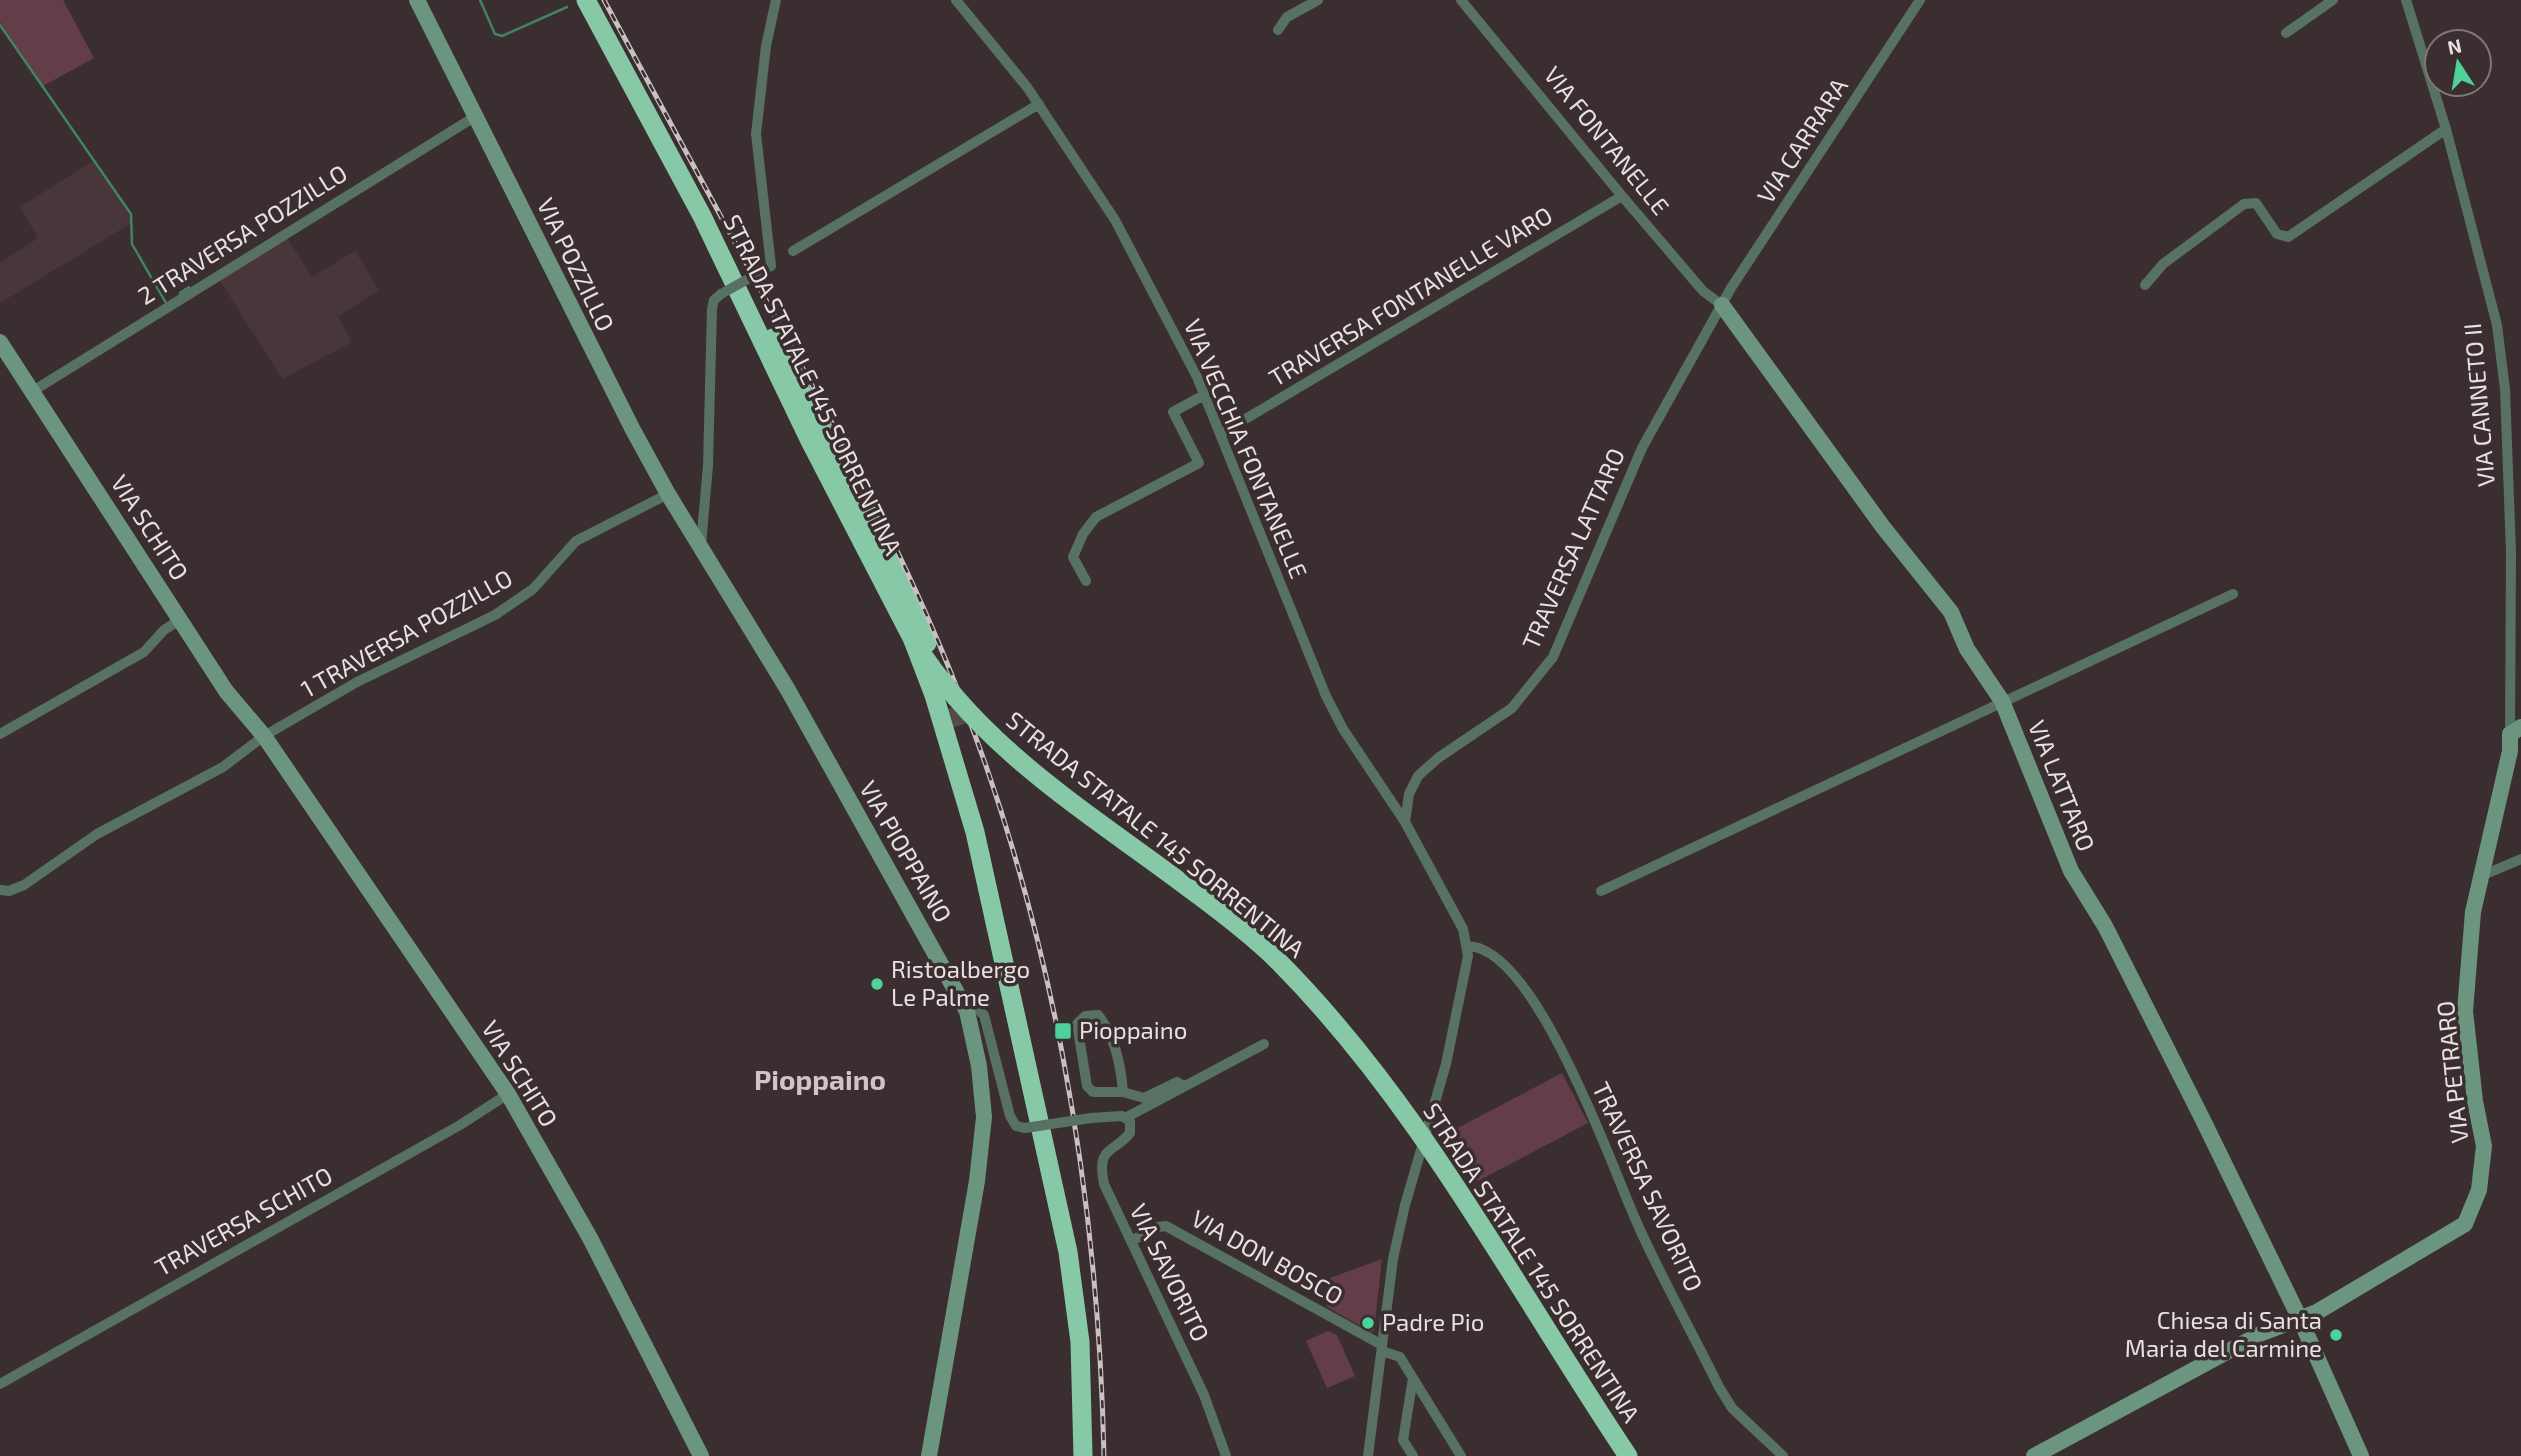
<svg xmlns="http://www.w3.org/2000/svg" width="2521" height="1456" font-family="'Exo 2',sans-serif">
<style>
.built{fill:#49363b}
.green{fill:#633e48}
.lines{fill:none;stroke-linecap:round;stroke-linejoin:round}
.stream{stroke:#418364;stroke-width:2.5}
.highway-tunnel{stroke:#54494b;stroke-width:19;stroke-dasharray:19 10;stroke-linecap:butt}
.street{stroke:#577163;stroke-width:10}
.secondary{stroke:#6b957f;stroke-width:16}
.highway{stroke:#87c9a7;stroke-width:19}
.rail-casing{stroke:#c9c0c1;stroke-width:5}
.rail{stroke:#3a2e30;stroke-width:2.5;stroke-dasharray:8;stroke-linecap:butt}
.street-bridge{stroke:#577163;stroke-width:10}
.highway-bridge{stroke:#87c9a7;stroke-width:19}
.poi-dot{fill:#4dd39a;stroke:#3a2e30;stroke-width:2.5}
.labels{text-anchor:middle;stroke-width:7;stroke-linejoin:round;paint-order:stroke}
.street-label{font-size:24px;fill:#e8e0e1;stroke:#3a2e30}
.poi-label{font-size:24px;fill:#e8e0e1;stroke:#3a2e30;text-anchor:start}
.quarter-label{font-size:28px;font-weight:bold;fill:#d2c3c6;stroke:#3a2e30}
</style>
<rect width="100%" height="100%" fill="#3a2e30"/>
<path class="built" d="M94,160L130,214V224L0,303V263L38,238L20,207Z
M287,238L312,277L355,251L379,290L338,317L352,342L282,379L219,279Z"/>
<path class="green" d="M0,0H63L94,58L43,86L0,22Z
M1562,1073L1588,1123L1478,1181L1452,1131Z
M1382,1259L1374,1331L1371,1332L1327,1307L1330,1278Z
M1328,1331L1337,1335L1355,1376L1327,1388L1306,1341Z"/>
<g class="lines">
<path class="stream" d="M480,0L495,34L502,36L567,7
M0,25L131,214L132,244L166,303
M180,293L189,287"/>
<path class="highway-tunnel" d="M941,681L957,730"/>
<path class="street" d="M956,0L1027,87L1115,220L1197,377L1326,696L1343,729L1405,822
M1461,0L1622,196L1703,291L1722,305
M2406,0L2446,129L2497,325L2505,389L2511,552L2510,734
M1278,30L1287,17L1318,0
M2286,33L2333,0
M793,251L1039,104
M771,266L756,134L766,46L776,0
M2145,285L2163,264L2244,204L2256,203L2277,234L2288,237L2446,129
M33,391L476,116
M1220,434L1622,196
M701,545L708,465L712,309L714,300L721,294
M1086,581L1073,557L1083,534L1096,517L1199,463L1173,412L1204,395
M0,734L144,652L164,630L181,619
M2481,876L2521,859
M0,890L9,891L24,885L97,834L223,767L264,736L357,682L495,615L533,589L576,541L668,494
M1601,891L2233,594
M1467,946C1538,946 1614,1176 1642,1234C1666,1286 1694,1336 1719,1387L1732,1408L1783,1456
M967,1011L977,1009L984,1015L1010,1116L1016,1126L1025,1128
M1123,1092H1093L1087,1086L1077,1024L1085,1016L1098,1015C1115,1036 1121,1066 1123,1092L1144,1098L1177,1082L1184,1086
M1127,1117L1264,1044
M1091,1118L1122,1116L1130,1121V1133C1113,1154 1096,1146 1104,1184L1204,1395L1226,1456
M1131,1241L1158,1227L1166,1226L1382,1345
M1382,1351L1400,1357L1461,1456
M0,1384L460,1125L508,1094
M1368,1456L1393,1259L1405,1205L1446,1064L1468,956L1463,929L1405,822L1409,794L1418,776L1438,758L1512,708L1553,657L1642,448L1731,288L1920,0
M1413,1456L1403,1440L1413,1378"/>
<path class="secondary" d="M417,0L633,430L668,494L788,690L967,1011L979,1066L984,1117L977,1181L929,1456
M1722,305L1883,527L1951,612L1967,649L2002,701L2071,871L2105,926L2202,1118L2300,1319L2361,1456
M0,342L226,691L264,736L508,1094L590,1238L701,1456
M2034,1456L2262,1333L2317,1312L2465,1224L2479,1190L2484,1146L2475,1101L2465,1011L2473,912L2510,751V734L2521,727"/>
<path class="highway" d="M586,0L702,216L810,441L913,640L934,695L975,832L1068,1252L1080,1342L1083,1456
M773,338L886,550L927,643"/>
<defs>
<path id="rail" d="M604,0C662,108 721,216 779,324C840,437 901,549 949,668C1051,916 1098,1189 1104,1456"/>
</defs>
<use href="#rail" class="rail-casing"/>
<use href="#rail" class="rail"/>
<path class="street-bridge" d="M721,294L771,266
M1025,1128L1091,1118"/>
<path class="highway-bridge" d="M913,640C981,749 1089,813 1190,889C1220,911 1252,935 1279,962C1421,1105 1516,1289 1628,1456"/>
</g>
<g class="poi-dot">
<circle cx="877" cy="984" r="7"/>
<rect x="1054" y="1022" width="18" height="18" rx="3.5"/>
<circle cx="1368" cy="1323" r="7"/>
<circle cx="2336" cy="1335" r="7"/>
</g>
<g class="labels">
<g class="street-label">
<text transform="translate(1606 141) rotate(51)" y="8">VIA FONTANELLE</text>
<text transform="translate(1803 141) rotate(-57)" y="8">VIA CARRARA</text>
<text transform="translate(243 235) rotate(-32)" y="8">2 TRAVERSA POZZILLO</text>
<text transform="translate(575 265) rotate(64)" y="8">VIA POZZILLO</text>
<text transform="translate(1411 297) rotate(-31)" y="8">TRAVERSA FONTANELLE VARO</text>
<text transform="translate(812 385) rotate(64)" y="8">STRADA STATALE 145 SORRENTINA</text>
<text transform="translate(2480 405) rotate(-95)" y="8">VIA CANNETO II</text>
<text transform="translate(1245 449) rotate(67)" y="8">VIA VECCHIA FONTANELLE</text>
<text transform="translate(149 528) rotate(57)" y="8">VIA SCHITO</text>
<text transform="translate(1574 549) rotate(-66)" y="8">TRAVERSA LATTARO</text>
<text transform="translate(407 634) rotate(-29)" y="8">1 TRAVERSA POZZILLO</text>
<text transform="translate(2061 786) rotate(68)" y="8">VIA LATTARO</text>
<text transform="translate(1155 835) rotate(39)" y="8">STRADA STATALE 145 SORRENTINA</text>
<text transform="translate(905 852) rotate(60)" y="8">VIA PIOPPAINO</text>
<text transform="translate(2453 1072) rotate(-96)" y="8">VIA PETRARO</text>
<text transform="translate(519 1074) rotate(58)" y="8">VIA SCHITO</text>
<text transform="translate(1647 1187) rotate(65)" y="8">TRAVERSA SAVORITO</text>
<text transform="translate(244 1222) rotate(-29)" y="8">TRAVERSA SCHITO</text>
<text transform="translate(1267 1258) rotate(29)" y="8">VIA DON BOSCO</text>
<text transform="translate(1531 1263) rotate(57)" y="8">STRADA STATALE 145 SORRENTINA</text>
<text transform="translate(1169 1273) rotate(64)" y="8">VIA SAVORITO</text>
</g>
<g class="poi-label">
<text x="891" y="978">Ristoalbergo<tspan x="891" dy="28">Le Palme</tspan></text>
<text x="1079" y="1039">Pioppaino</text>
<text x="2322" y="1329" text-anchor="end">Chiesa di Santa<tspan x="2322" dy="28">Maria del Carmine</tspan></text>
<text x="1382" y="1331">Padre Pio</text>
</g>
<g class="quarter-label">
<text x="820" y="1090">Pioppaino</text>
</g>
</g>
<g transform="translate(2458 63) rotate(348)"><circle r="33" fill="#3a2e30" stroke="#807577" stroke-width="2"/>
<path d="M0-5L12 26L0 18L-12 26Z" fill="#4dd39a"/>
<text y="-10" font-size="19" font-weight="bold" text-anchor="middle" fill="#e8e0e1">N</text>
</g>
</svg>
